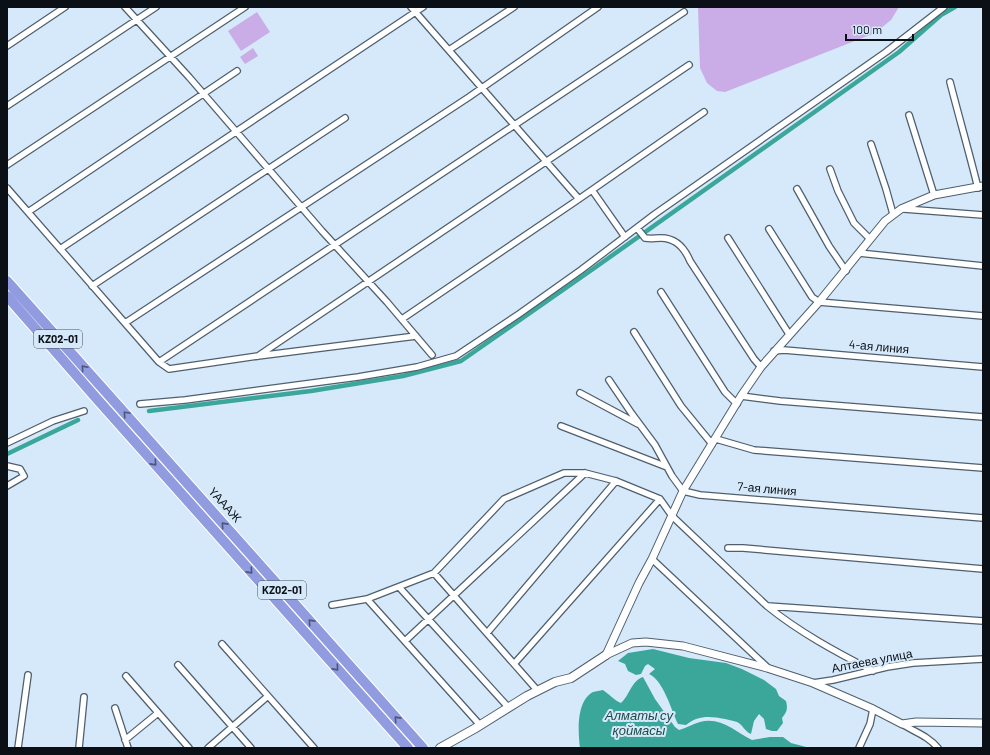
<svg xmlns="http://www.w3.org/2000/svg" width="990" height="755" font-family="Barlow,sans-serif">
<style>
.green{fill:#caace6}
.water{fill:#3ba79a}
.lines{fill:none;stroke-linecap:round;stroke-linejoin:round}
.canal{stroke:#3ba79a;stroke-width:4.5}
.minor-casing{stroke:#4f5f6d;stroke-width:8}
.tertiary-casing{stroke:#4f5f6d;stroke-width:9}
.secondary-casing{stroke:#4f5f6d;stroke-width:10}
.motorway-casing{stroke:#fff;stroke-width:12}
.minor{stroke:#fff;stroke-width:5.5}
.tertiary{stroke:#fff;stroke-width:7}
.secondary{stroke:#fff;stroke-width:8}
.motorway{stroke:#919bdf;stroke-width:10}
.oneway{stroke:#4e567a}
.labels{text-anchor:middle;stroke-width:4;stroke-linejoin:round;paint-order:stroke}
.shield{fill:#d6e9fa;stroke:#47515a;stroke-width:1}
.shield-label{font-size:11px;font-weight:bold;fill:#0a1016}
.street-label{font-size:12px;fill:#0a1016;stroke:#d6e9fa}
.water-label{font-size:13px;font-style:italic;fill:#1a4943;stroke:#d6e9fa}
</style>
<rect width="100%" height="100%" fill="#d6e9fa"/>
<path class="green" d="M698,7H899L891,20L875,33L725,92L717,91L707,83L700,68Z
M257,12L270,32L241,51L228,31Z
M253,48L258,56L245,64L240,57Z"/>
<path class="water" d="M653,649L689,658L726,663L742,669L764,680L776,689L779,696L786,701C788,709 787,712 782,718L783,723L777,731H772L766,729L764,719L759,714L754,721L751,734C745,732 743,725 737,722C734,721 729,720 725,719C710,716 698,715 686,725L678,724C671,710 664,681 649,674L655,669L648,664L645,666L641,674L636,675L628,671L625,664L618,661L628,653Z
M643,677L655,699L675,727L679,730C686,728 693,724 700,722C720,716 736,732 752,740L770,737H783L791,743L810,748H580C578,732 576,701 593,692C596,691 600,691 603,690C609,694 615,701 621,703C630,695 631,681 643,677Z"/>
<g class="lines">
<path class="canal" d="M149,411L311,391L403,376L461,361L593,269L899,52L941,15L955,7
M7,454L78,420"/>
<defs>
<path id="minor" d="M125,7L189,77L322,231L387,302L432,355
M411,7L579,199
M7,46L65,7
M449,50L514,7
M950,82C959,117 969,152 978,188
M7,106L156,7
M909,115L934,195
M871,144L886,189L893,214
M7,165L245,7
M830,169L838,191L854,223L870,239
M7,188L159,362L169,369L258,356L416,336
M797,189L829,246L846,271
M592,190L625,237
M904,209L983,215
M28,212L237,71
M637,228L645,238C651,239 655,238 661,238C676,238 685,249 690,261L754,359L761,367
M769,229L812,297L819,302L983,316
M728,238L789,334
M60,249L423,7
M859,253L983,266
M92,286L345,118
M661,292L725,392L737,404
M402,319L579,199L704,112
M125,323L469,97L598,7
M634,332L681,406L712,444
M774,351L784,350L983,367
M258,356L689,65
M159,362L684,12
M609,380L632,414L655,445L672,476L683,491L700,495L983,518
M580,393L638,424
M741,396L780,401L983,417
M140,404L185,400L358,377L417,367L456,356L519,314L581,270L655,214L886,52L944,7
M561,426L667,467
M716,439L754,450L983,468
M7,443L53,421L84,411
M7,466L20,469L24,476L7,486
M728,548H743L983,569
M652,559L767,667
M434,573L537,690
M399,587L508,707
M367,599L480,725
M332,605L367,599L434,573L504,499L564,473H585L616,481L660,499L672,516L767,606C799,632 836,652 873,671
M768,606L983,621
M487,633L616,481
M405,641L585,473
M222,644L314,748
M514,664L660,499
M178,665L251,748
M126,676L189,748
M813,683L833,680L887,667L913,663L983,659
M115,708L128,748
M902,724C915,732 928,736 938,748
M125,740L158,713
M18,748L28,675
M79,748L84,697
M208,748L268,696
M859,748L870,724L873,709"/>
<path id="tertiary" d="M606,655L639,583L652,559L683,491L741,396L761,367L819,302L885,221L901,209L934,195L983,186
M606,655L632,643L646,642L683,646L767,668L813,683L873,709L902,724L916,722L983,723"/>
<path id="secondary" d="M440,748L474,729L527,696L555,682L571,678L606,655"/>
<path id="motorway" d="M7,281L423,748
M7,296L97,399L408,748"/>
</defs>
<use href="#minor" class="minor-casing"/>
<use href="#tertiary" class="tertiary-casing"/>
<use href="#secondary" class="secondary-casing"/>
<use href="#motorway" class="motorway-casing"/>
<use href="#minor" class="minor"/>
<use href="#tertiary" class="tertiary"/>
<use href="#secondary" class="secondary"/>
<use href="#motorway" class="motorway"/>
</g>
<defs><path id="oneway-chevron" d="M-2-3.5L2.5 0L-2 3.5" fill="none" stroke-width="1.6" stroke-linecap="round" stroke-linejoin="round"/></defs>
<g class="oneway">
<use href="#oneway-chevron" transform="translate(84 368) rotate(-131)"/>
<use href="#oneway-chevron" transform="translate(126 414) rotate(-133)"/>
<use href="#oneway-chevron" transform="translate(154 463) rotate(48)"/>
<use href="#oneway-chevron" transform="translate(224 525) rotate(-132)"/>
<use href="#oneway-chevron" transform="translate(250 571) rotate(48)"/>
<use href="#oneway-chevron" transform="translate(311 622) rotate(-132)"/>
<use href="#oneway-chevron" transform="translate(336 668) rotate(48)"/>
<use href="#oneway-chevron" transform="translate(397 719) rotate(-132)"/>
</g>
<g class="labels">
<g class="shield">
<rect x="34" y="330" width="48" height="18" rx="3"/>
<rect x="258" y="581" width="48" height="18" rx="3"/>
</g>
<g class="shield-label">
<text x="58" y="343">KZ02-01</text>
<text x="282" y="594">KZ02-01</text>
</g>
<g class="street-label">
<text transform="translate(879 347) rotate(5)" y="4">4-ая линия</text>
<text transform="translate(767 489) rotate(5)" y="4">7-ая линия</text>
<text transform="translate(225 505) rotate(48)" y="4">ҮАААЖ</text>
<text transform="translate(872 661) rotate(-11)" y="4">Алтаева улица</text>
</g>
<g class="water-label">
<text x="639" y="720">Алматы су<tspan x="639" dy="15">қоймасы</tspan></text>
</g>
</g>
<rect width="990" height="755" fill="none" stroke="#0a1016" stroke-width="16"/>
<path d="M846 34v6h67v-6" fill="none" stroke="#0a1016" stroke-width="2"/>
<text x="852" y="34" font-size="12" fill="#0a1016" stroke="#d6e9fa" stroke-width="3" paint-order="stroke">100 m</text>
</svg>
